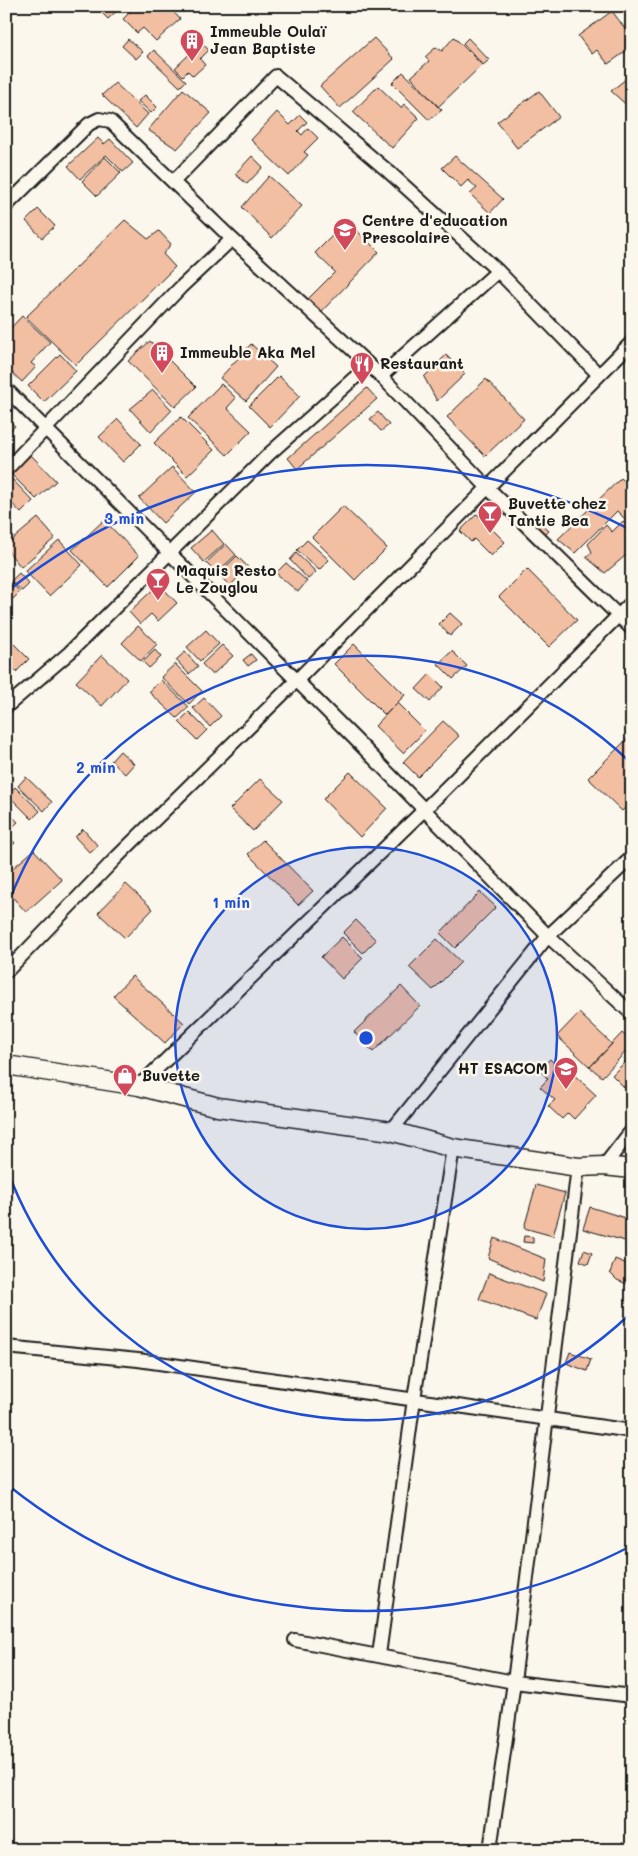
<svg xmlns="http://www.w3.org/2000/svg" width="638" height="1856" font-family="Mali,sans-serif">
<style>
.building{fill:#f2bfa3;stroke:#1c1c1c}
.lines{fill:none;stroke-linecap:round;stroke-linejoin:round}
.street-casing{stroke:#1c1c1c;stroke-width:16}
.secondary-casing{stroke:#1c1c1c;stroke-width:21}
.street{stroke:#fbf7ec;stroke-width:12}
.secondary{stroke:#fbf7ec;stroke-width:18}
.ring{fill:none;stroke:#1d4ed8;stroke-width:2.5}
.labels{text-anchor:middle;stroke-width:5;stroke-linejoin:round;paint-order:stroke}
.poi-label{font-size:15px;font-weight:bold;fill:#1c1c1c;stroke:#fbf7ec;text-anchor:start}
.centre{fill:#1d4ed8;stroke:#fbf7ec;stroke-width:2.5}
.ring-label{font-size:15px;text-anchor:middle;font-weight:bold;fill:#1d4ed8;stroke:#fbf7ec;stroke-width:5;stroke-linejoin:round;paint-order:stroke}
</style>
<rect width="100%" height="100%" fill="#fbf7ec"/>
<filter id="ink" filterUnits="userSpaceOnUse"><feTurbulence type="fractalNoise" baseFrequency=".02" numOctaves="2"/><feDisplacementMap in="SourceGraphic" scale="10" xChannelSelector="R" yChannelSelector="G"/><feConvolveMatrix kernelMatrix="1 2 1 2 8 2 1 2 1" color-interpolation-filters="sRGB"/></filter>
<g filter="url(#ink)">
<path class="building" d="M101,6H122L108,19L98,9Z
M136,6H168L180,19L156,41L143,28L137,33L123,19Z
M612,11L632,38V47L608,64L597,50L592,54L578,36Z
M454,37L482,65L438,107L411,77L429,61L425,57L436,47L442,51Z
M374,38L394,59L340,108L320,86Z
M468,38L489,60L483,65L463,43Z
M128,39L143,52L136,59L122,46Z
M201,43L209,50L200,59L205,65L193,76L188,71L183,76L175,68Z
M154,50L186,81L180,87L148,56Z
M403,72L442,110L429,120L392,83Z
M632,74V110L611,91Z
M115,83L148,114L136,128L102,95Z
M378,86L401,108L404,104L419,118L392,148L353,112Z
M183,89L211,113L177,149L148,130Z
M539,91L559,117L517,148L497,122Z
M145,95L157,107L151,113L138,101Z
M277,112L290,125L300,115L307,122L298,131L302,135L308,128L318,138L304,152L308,155L289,176L251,140Z
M98,138L104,144L110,139L133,163L123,172L106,155L80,179L68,166Z
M252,156L263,167L247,184L235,174Z
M455,156L503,199L490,213L470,194L477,188L468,180L461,187L442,168Z
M105,157L121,173L97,196L82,181Z
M269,176L302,206L272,238L242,207Z
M38,209L55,226L42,238L26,221Z
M125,220L148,239L159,231L171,244L163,254L175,267L76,365L26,317Z
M347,221L379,252L321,312L308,299L335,272L315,253Z
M22,316L50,342L31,363L36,367L22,382L6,367V333Z
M150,341L196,387L175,407L128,361Z
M251,344L276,367L246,401L220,378Z
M60,354L76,371L44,402L28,386Z
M446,355L465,374L437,401L424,377Z
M279,376L300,396L270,427L249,406Z
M486,379L524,419L485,456L447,417Z
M221,384L236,398L227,408L251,431L227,455L188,418Z
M367,388L377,399L297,469L288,458Z
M153,390L172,410L151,432L130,409Z
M378,412L389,425L381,431L370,419Z
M181,417L214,450L187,476L154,443Z
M6,418L15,426L6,435Z
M118,419L141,444L123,462L99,437Z
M31,455L56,481L36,499L11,474Z
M632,466V480L625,473Z
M172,467L196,492L163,523L139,498Z
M11,478L33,501L21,513L6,497V483Z
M621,478L632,488V526L617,511L575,553L558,539Z
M343,506L387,548L355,580L312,537Z
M477,514L505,542L491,556L474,539L471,542L460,531Z
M38,518L55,538L21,567L6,549V545Z
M104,520L139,556L108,587L72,550Z
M537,520L549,531L541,539L529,527Z
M623,521L632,530V550L605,573L586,557L592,552L588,544L606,525L612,532Z
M212,530L224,544L204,562L191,548Z
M59,540L82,565L49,596L25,571Z
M307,540L329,560L319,570L297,550Z
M226,544L236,555L216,573L206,563Z
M296,553L316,572L308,579L290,560Z
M237,556L248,567L230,586L218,574Z
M286,563L307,581L298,592L276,573Z
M527,569L577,620L549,647L499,597Z
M19,573L29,584L22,591L11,581Z
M10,581L20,592L13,599L6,592V585Z
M159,584L177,603L158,621L151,614L140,624L129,612Z
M450,613L462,624L450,636L439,624Z
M138,626L157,644L141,661L122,643Z
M206,630L219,644L200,661L187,647Z
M11,641L29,659L16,672L6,662V646Z
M354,644L405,695L385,715L334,664Z
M222,645L233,656L212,675L202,664Z
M155,650L161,657L149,668L143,662Z
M452,651L467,666L453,679L438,664Z
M185,652L198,666L189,674L176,660Z
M251,654L256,660L248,666L243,660Z
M102,655L127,679L102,706L76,682Z
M175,664L202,691L189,704L161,677Z
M6,666L13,672L6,678Z
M430,674L443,687L430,702L416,689Z
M161,680L189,707L177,718L149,692Z
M204,698L221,716L210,727L193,708Z
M397,703L425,731L403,753L375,726Z
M189,712L207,730L197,740L179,722Z
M443,721L459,736L418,777L403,762Z
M629,737L632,739V801L622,811L588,778Z
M120,751L134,764L125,774L111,761Z
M350,772L387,808L360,837L323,799Z
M26,777L52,802L44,811L18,786Z
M260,779L283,800L253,831L230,809Z
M15,787L40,811L32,819L8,795Z
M6,810L18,822L7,832H6Z
M83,829L98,846L90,853L75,837Z
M6,833L15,843L6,851Z
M263,840L313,891L298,905L248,854Z
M34,850L62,880L26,912L6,890V874Z
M126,884L153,909L125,938L98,913Z
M480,892L496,907L455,948L440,933Z
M356,920L376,940L363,953L343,933Z
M342,937L363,958L342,979L321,957Z
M437,939L461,962L433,990L409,967Z
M132,976L184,1023L165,1043L113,996Z
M401,986L420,1006L373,1052L354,1032Z
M579,1013L612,1044L590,1067L557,1036Z
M622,1033L632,1042V1045L602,1077L590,1067Z
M632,1055V1088L628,1091L612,1075Z
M550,1059L559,1068L562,1064L596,1095L574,1119L568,1113L562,1119L548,1106L555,1100L540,1087L548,1079L539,1070Z
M536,1185L565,1193L553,1236L524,1228Z
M590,1207L632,1220V1243L583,1229Z
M524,1236L533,1237V1243L523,1242Z
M494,1238L546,1259L543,1282L488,1258Z
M584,1250L592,1253L588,1264L580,1261Z
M615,1259L632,1266V1286L617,1280L610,1273Z
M489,1273L546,1294L536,1320L479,1299Z
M570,1352L591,1359L587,1371L566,1363Z"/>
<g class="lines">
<defs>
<path id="street" d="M173,182L276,76L389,172L498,271L599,375
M6,206L89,124L99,119L110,121L232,239L381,376L488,488L632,629
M381,376L498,271
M6,389L354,738L548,936L632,1014
M6,470L180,288L232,239
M6,707L69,653L269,454L369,365
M6,972L117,857L296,681L632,342
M139,1086L424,810L632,602
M391,1131L548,936L632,857
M604,1166L632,1130
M6,1347L138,1360L632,1431
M295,1640L514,1682L632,1696
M379,1655L414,1399L453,1148
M490,1850L514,1682L578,1167"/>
<path id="secondary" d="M6,1065L139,1086L218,1107L391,1131L453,1148L578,1167L604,1166L632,1169"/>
</defs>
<use href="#street" class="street-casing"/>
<use href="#secondary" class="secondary-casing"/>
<use href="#street" class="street"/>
<use href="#secondary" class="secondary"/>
</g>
</g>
<circle cx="366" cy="1038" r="191" fill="#1d4ed8" fill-opacity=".12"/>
<g class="ring">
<circle cx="366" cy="1038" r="191"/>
<path d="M631 1313A382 382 0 0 1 7 1169M7 907A382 382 0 0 1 631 763"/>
<path d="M631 1546A573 573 0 0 1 9 1486M9 590A573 573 0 0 1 631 530"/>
</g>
<defs>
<symbol id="building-pin" viewBox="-11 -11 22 30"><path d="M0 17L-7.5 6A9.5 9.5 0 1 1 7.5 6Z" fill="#d1495b" stroke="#fbf7ec"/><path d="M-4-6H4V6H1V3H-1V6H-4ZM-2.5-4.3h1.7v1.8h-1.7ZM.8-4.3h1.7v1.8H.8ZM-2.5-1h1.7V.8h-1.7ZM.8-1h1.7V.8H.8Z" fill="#fff"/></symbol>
<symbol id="school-pin" viewBox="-11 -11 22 30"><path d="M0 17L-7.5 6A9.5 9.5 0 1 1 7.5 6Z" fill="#d1495b" stroke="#fbf7ec"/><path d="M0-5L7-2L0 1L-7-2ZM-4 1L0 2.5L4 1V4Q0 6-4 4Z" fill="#fff"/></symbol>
<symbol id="restaurant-pin" viewBox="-11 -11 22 30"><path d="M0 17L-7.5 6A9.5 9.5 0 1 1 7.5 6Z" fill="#d1495b" stroke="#fbf7ec"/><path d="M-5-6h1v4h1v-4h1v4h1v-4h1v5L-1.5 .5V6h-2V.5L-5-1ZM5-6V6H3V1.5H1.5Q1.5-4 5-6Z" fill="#fff"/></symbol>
<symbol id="bar-pin" viewBox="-11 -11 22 30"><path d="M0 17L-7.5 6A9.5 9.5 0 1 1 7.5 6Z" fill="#d1495b" stroke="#fbf7ec"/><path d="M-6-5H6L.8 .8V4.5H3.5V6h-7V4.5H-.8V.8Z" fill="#fff"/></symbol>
<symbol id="university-pin" viewBox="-11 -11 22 30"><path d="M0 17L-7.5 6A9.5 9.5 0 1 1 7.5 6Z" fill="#d1495b" stroke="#fbf7ec"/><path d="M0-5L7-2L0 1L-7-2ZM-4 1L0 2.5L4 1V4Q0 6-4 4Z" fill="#fff"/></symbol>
<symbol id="shop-pin" viewBox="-11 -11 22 30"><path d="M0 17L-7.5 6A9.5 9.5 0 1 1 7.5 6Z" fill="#d1495b" stroke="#fbf7ec"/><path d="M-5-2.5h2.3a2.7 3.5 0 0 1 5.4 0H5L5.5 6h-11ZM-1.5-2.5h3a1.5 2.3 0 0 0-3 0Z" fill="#fff"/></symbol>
</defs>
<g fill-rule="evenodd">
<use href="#building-pin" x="178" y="27" width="28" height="38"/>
<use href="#school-pin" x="331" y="216" width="28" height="38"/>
<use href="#building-pin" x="148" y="339" width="28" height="38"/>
<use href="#restaurant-pin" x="348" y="350" width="28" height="38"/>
<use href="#bar-pin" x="476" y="499" width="28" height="38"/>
<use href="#bar-pin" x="144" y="566" width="28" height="38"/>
<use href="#university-pin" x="552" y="1055" width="28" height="38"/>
<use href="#shop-pin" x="111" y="1062" width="28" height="38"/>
</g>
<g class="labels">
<g class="poi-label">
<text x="210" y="37">Immeuble Oulaï<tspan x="210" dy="17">Jean Baptiste</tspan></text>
<text x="362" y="226">Centre d'education<tspan x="362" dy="17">Prescolaire</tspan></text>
<text x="180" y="358">Immeuble Aka Mel</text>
<text x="380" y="369">Restaurant</text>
<text x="508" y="509">Buvette chez<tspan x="508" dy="17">Tantie Bea</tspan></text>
<text x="176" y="576">Maquis Resto<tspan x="176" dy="17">Le Zouglou</tspan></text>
<text x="548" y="1074" text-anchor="end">HT ESACOM</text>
<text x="142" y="1081">Buvette</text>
</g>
</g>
<circle cx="366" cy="1038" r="8" class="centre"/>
<g class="ring-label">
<text x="124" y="524">3 min</text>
<text x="96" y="773">2 min</text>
<text x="231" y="908">1 min</text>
</g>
<rect width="638" height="1856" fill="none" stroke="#fbf7ec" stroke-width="25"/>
<rect x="12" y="12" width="613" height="1831" fill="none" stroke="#1c1c1c" stroke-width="2" filter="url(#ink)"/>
</svg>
